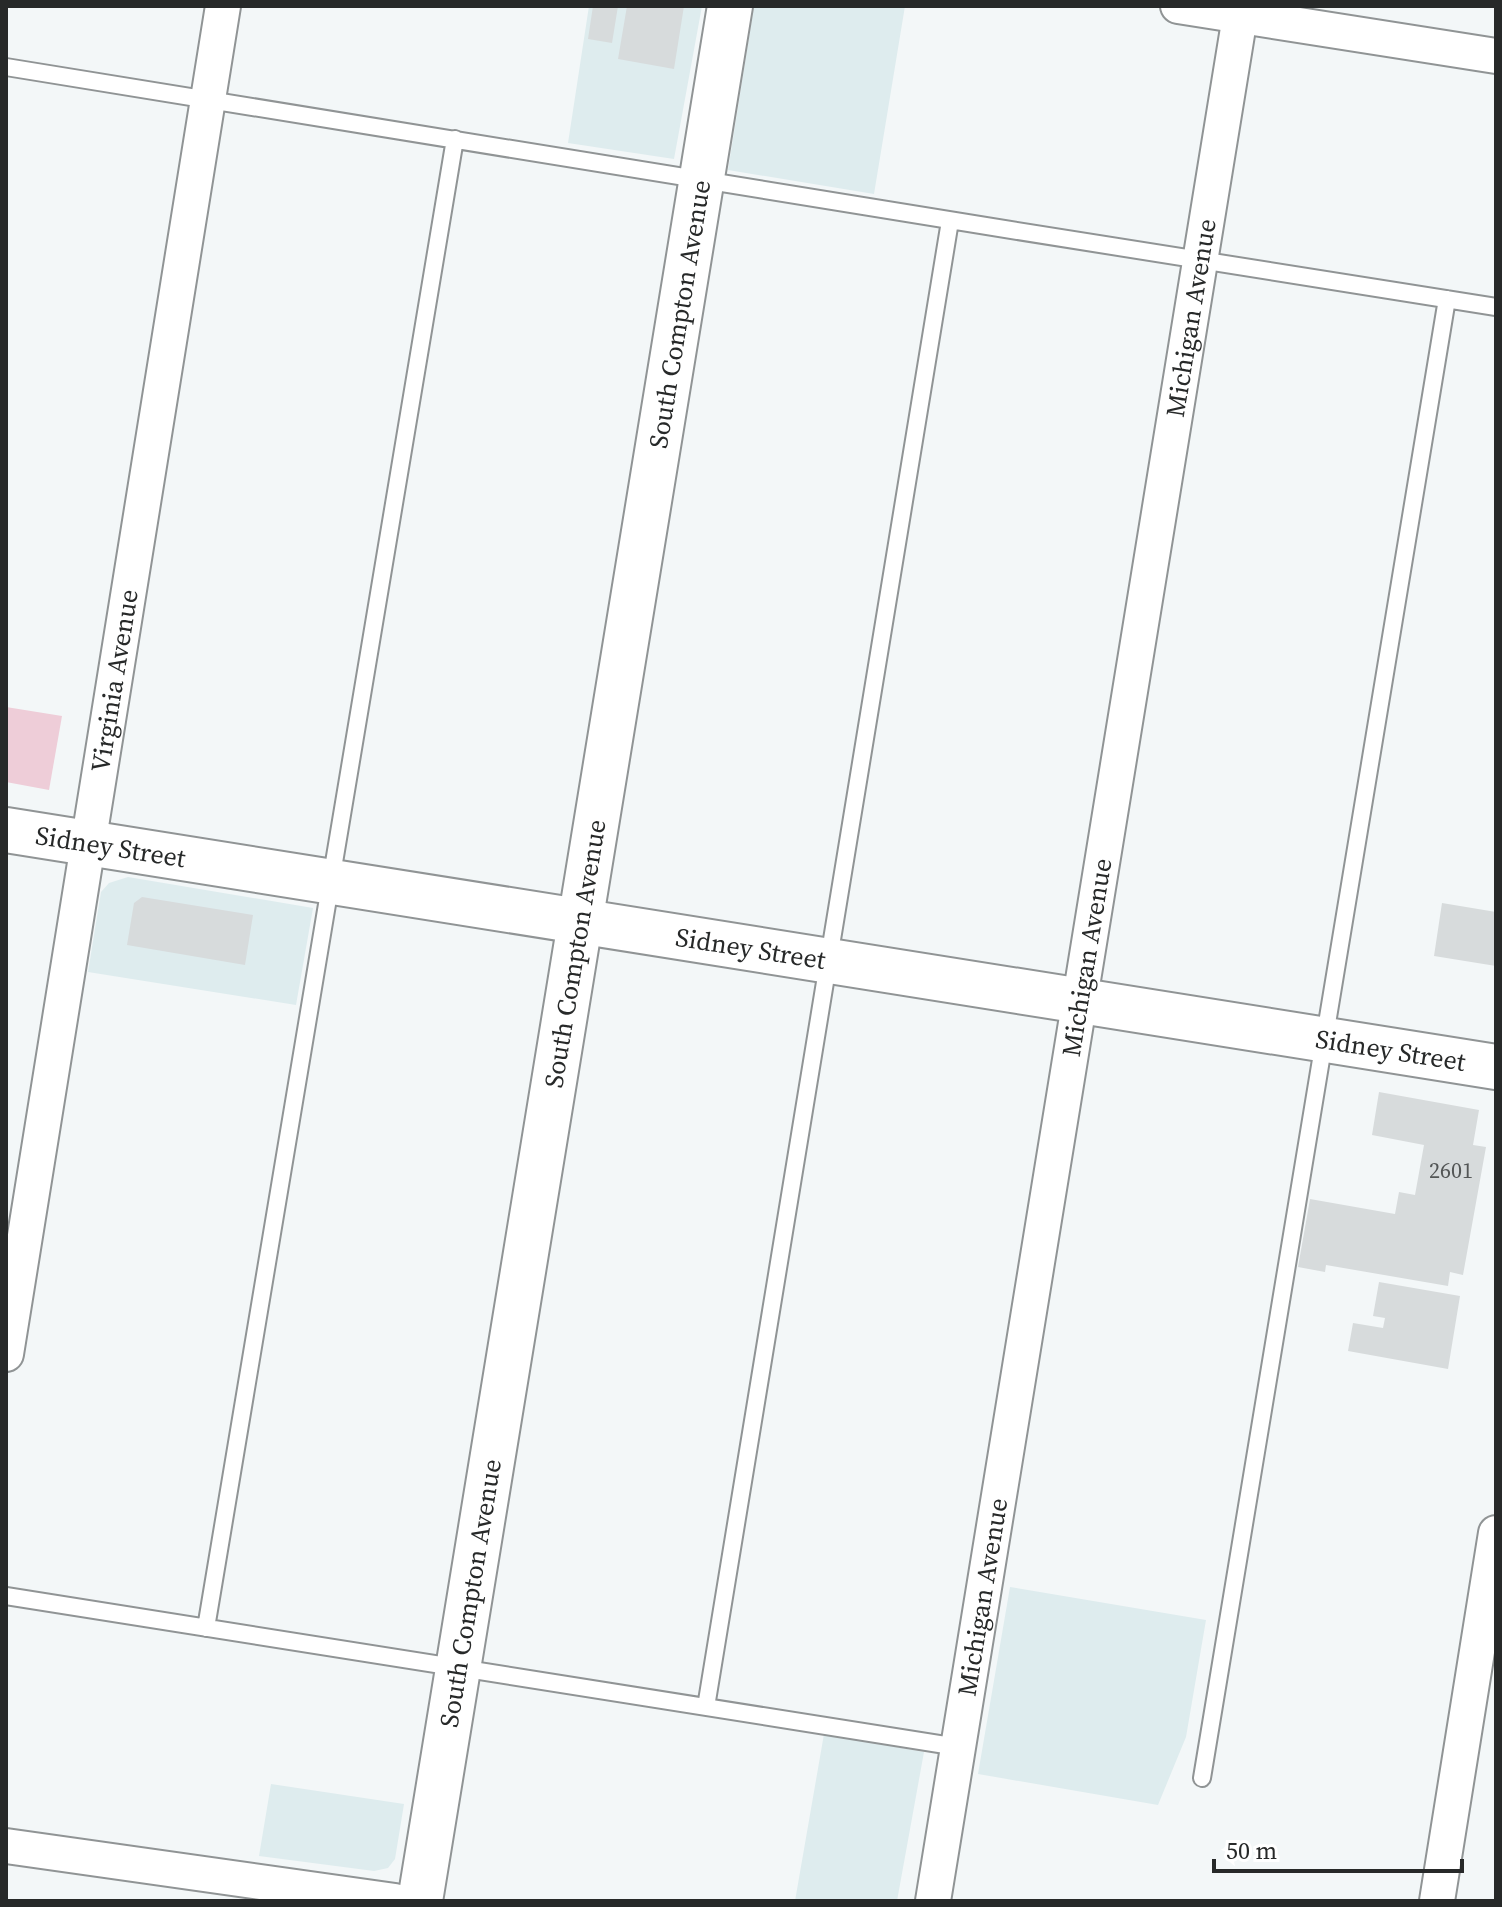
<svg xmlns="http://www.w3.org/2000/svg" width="1502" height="1907" font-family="'Source Serif 4',serif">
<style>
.built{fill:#deecee}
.green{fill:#eecdd8}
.building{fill:#d7dbdc}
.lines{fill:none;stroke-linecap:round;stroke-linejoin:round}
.lane-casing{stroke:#909495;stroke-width:20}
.street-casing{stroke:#909495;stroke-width:38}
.secondary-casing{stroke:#909495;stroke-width:48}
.lane{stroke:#fff;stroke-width:16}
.street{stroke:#fff;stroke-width:34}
.secondary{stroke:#fff;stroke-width:44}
.labels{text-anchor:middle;stroke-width:7;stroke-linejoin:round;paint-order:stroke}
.number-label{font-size:22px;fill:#535656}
.street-label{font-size:26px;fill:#272929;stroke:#fff}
</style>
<rect width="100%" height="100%" fill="#f3f7f8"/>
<path class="built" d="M589,6H702L674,159L568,143Z
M754,6H905L874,194L728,170Z
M128,877L313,908L296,1005L88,972L101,892L109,883Z
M1010,1587L1206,1620L1186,1737L1158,1805L978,1774Z
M824,1734L924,1752L897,1901H795Z
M271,1784L404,1804L395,1859L388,1868L374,1871L259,1856Z"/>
<path class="green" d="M6,707L62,716L49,790L6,782Z"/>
<path class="building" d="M593,6H618L612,43L588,39Z
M627,6H684L674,69L618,59Z
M142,897L253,915L245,965L127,945L134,903Z
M1442,903L1496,912V966L1434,956Z
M1379,1092L1479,1110L1473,1145L1486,1147L1463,1275L1450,1272L1448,1286L1326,1265L1325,1272L1298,1267L1310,1199L1395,1214L1399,1192L1415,1195L1424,1145L1372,1135Z
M1379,1282L1460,1296L1448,1369L1348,1351L1353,1323L1383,1328L1385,1318L1373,1316Z"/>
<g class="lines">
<defs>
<path id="lane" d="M6,67C503,148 999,229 1496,307
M6,1596L958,1747
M206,1628L455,139
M706,1707L950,221
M1202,1778L1447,299"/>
<g id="street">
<path d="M1178,6L1496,56"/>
<path id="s1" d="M6,1354L223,6"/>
<path d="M6,1846L395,1901"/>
<path id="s2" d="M933,1901L1240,16"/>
<path d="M1437,1901L1496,1533"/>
</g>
<g id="secondary">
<path id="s3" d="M6,830L1496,1067"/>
<path id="s4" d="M420,1901L730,6"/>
</g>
</defs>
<use href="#lane" class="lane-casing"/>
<use href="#street" class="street-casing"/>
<use href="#secondary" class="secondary-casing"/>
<use href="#lane" class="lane"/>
<use href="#street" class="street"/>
<use href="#secondary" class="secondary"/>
</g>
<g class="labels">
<g class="number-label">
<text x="1451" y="1178">2601</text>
</g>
<g class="street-label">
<text dy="9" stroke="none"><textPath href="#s4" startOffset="1608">South Compton Avenue</textPath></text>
<text dy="9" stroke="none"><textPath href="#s2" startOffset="1604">Michigan Avenue</textPath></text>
<text dy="9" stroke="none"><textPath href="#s1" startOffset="682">Virginia Avenue</textPath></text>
<text dy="9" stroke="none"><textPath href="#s3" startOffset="106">Sidney Street</textPath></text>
<text dy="9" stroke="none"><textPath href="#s3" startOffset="754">Sidney Street</textPath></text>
<text dy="9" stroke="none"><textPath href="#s4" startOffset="960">South Compton Avenue</textPath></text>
<text dy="9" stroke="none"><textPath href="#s2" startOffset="956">Michigan Avenue</textPath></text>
<text dy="9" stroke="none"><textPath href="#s3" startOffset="1402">Sidney Street</textPath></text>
<text dy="9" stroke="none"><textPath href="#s4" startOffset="312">South Compton Avenue</textPath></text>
<text dy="9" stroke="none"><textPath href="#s2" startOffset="308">Michigan Avenue</textPath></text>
</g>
</g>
<rect width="1502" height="1907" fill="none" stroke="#272929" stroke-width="16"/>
<path d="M1214 1859v12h248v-12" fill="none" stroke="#272929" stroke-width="4"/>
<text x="1226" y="1859" font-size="24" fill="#272929" stroke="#ffffff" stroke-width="6" paint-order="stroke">50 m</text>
</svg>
